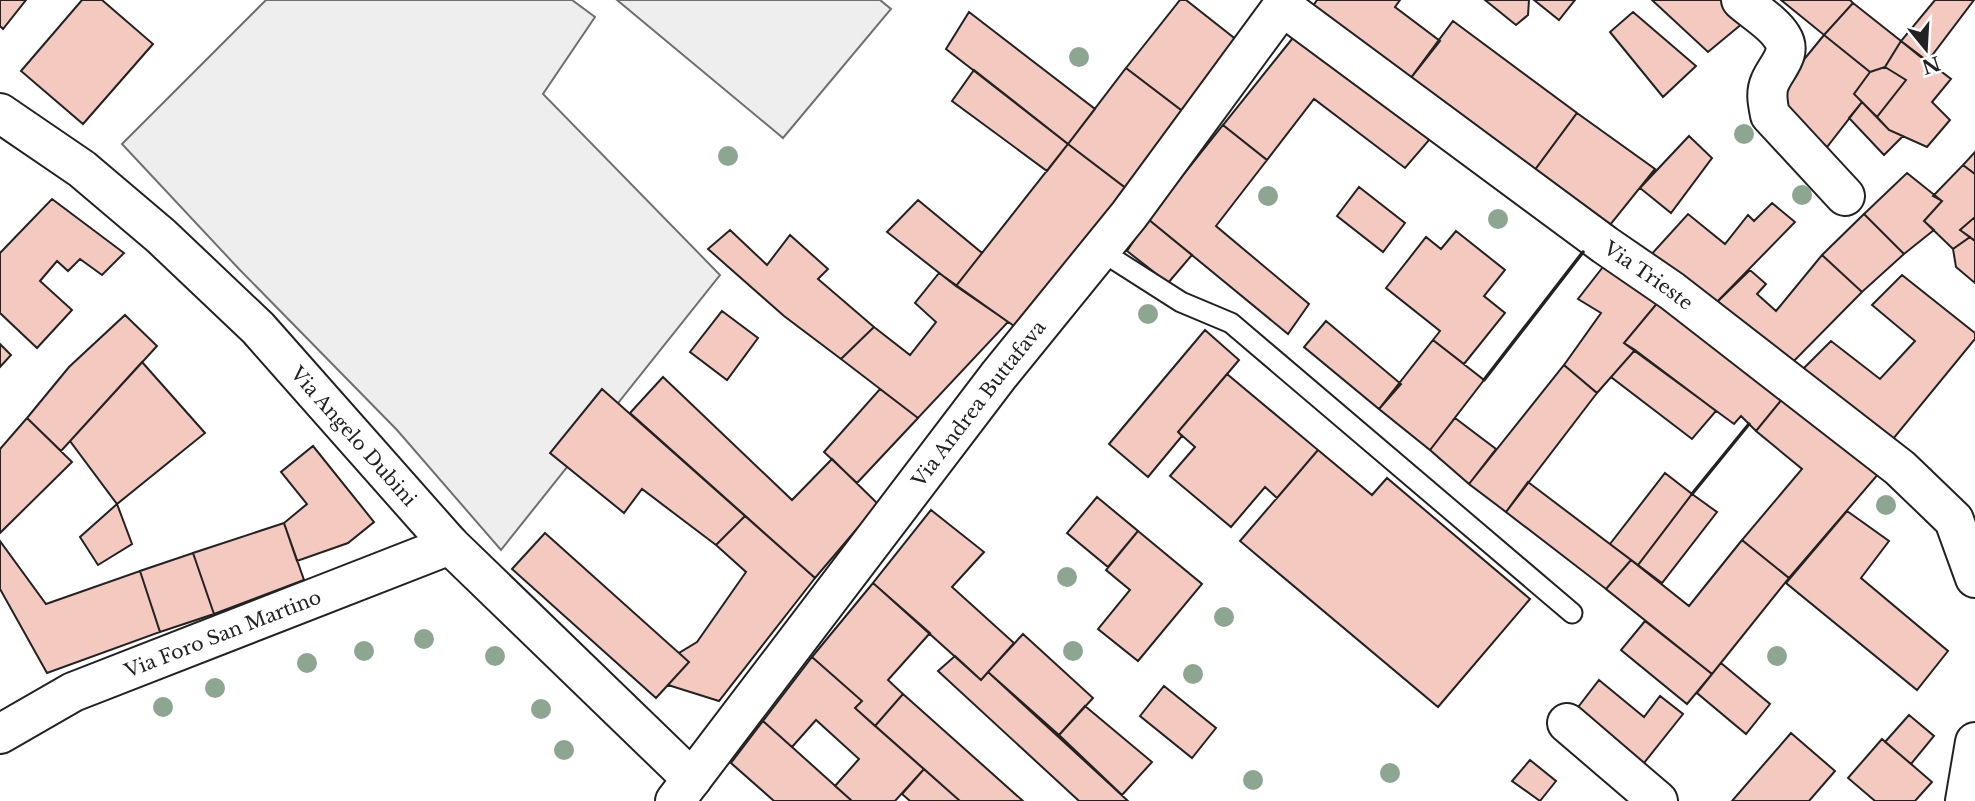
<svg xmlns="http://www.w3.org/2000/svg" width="1975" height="801" font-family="'Libre Baskerville',serif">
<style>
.green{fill:#eee;stroke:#6f6f6f;stroke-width:2}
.building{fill:#f3c9c0;stroke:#222;stroke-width:2}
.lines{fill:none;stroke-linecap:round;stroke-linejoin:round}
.service-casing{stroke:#222;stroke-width:23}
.minor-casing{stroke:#222;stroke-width:42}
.service{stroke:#fff;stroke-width:19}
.minor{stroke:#fff;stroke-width:38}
.wall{stroke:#222;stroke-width:3.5}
.tree{fill:#8da692}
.labels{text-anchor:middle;stroke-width:5;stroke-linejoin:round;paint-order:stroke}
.street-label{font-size:19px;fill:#222;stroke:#fff}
</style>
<rect width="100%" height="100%" fill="#fff"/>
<path class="green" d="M266,0H572L595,17L543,94L720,275L501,550L397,430L239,269L122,144Z
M617,0H880L891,9L783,138Z"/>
<path class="building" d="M0,0H26L3,29L0,26Z
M82,0H102L153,44L83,124L21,71Z
M1180,0H1186L1238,41L1185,113L1126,68Z
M1317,0H1400L1395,7L1440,41L1410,79L1313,6Z
M1485,0H1529L1528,15L1516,25Z
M1534,0H1575L1559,20Z
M1652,0H1728L1749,18L1708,52Z
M1781,0H1850L1853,3L1824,35Z
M1935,0H1974L1927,62L1901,41Z
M1853,3L1901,41L1885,67L1870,72L1824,35Z
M969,12L1095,109L1068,144L946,49Z
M1633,12L1696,66L1663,97L1610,32Z
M1453,21L1577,113L1534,171L1410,79Z
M1824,35L1870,72L1854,94L1862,102L1827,147L1771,100Z
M1304,36L1436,132L1405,168L1314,99L1267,160L1223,125L1292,39Z
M1901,41L1951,79L1932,102L1950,120L1927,147L1889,130L1877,117L1906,80L1885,67Z
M1885,67L1906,80L1877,117L1854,94L1870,72Z
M1126,68L1185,113L1127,189L1068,144Z
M974,70L1068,144L1047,171L952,101Z
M1862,102L1889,130L1903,136L1884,155L1849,118Z
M1577,113L1655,169L1610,225L1534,171Z
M1223,125L1267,160L1216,226L1309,304L1288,334L1148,219Z
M1689,136L1712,158L1671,213L1640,188Z
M1068,144L1127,189L1017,328L956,286Z
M1975,152V174L1963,165Z
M1963,165L1975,174V217L1960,230L1970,237L1953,249L1924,221L1942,201L1933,196Z
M1907,173L1942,201L1924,221L1934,230L1904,254L1864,214Z
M1359,187L1405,223L1383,252L1337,216Z
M52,199L124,253L102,275L80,259L68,271L57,261L40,281L72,310L37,348L0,313V253Z
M918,200L982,253L956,286L887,232Z
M1772,203L1795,222L1713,306L1649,257L1688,214L1725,244L1748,215L1754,221Z
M1864,214L1904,254L1862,292L1822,255Z
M1975,217V241L1960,230Z
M1148,219L1192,255L1168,283L1127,251Z
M730,230L767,265L790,235L828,269L818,279L874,327L841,359L784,316L708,249Z
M1456,231L1505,270L1484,296L1505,313L1464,364L1433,340L1440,331L1386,288L1426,237L1441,249Z
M1970,237L1975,241V283L1956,267L1953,249Z
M1822,255L1862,292L1789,366L1713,306L1750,270L1766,284L1757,294L1776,311Z
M1606,263L1659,301L1624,343L1635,350L1597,393L1564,365L1601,313L1578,299Z
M939,273L1008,322L918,418L841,359L874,327L910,355L936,322L915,303Z
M1902,275L1975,333V339L1889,444L1797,375L1831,341L1880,379L1915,341L1872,305Z
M1659,301L1783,398L1756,431L1741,416L1734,424L1624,343Z
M722,311L758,338L727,380L690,352Z
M125,315L157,346L61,451L27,418L69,367Z
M1326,321L1401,384L1379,409L1304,347Z
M1205,330L1239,360L1178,432L1182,436L1148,477L1109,444Z
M1433,340L1484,380L1430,450L1379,409Z
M0,344L11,355L0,367Z
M1635,350L1716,411L1692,439L1611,377Z
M142,362L205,433L117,504L70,441Z
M1564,365L1597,393L1506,512L1469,484Z
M1227,374L1318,450L1277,498L1265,487L1231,527L1170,476L1195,447L1178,432Z
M663,377L792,500L832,459L878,504L815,578L630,413Z
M602,389L745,516L716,545L642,489L624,513L550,453Z
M880,389L918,418L857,483L824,452Z
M1783,398L1880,472L1789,578L1742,540L1802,469L1756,431Z
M27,418L72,462L0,533V449Z
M1455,418L1496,449L1469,484L1430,450Z
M313,446L374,522L348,543L297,561L284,523L307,504L281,472Z
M1318,450L1372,495L1387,478L1530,599L1438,707L1240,541Z
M1665,473L1692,494L1638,565L1610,544Z
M1528,482L1631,560L1606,589L1506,512Z
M1692,494L1717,512L1662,583L1638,565Z
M1097,497L1138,531L1108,567L1067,533Z
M117,504L132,544L98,565L80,537Z
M931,510L984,552L952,587L1014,643L981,680L873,583Z
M1847,511L1889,541L1861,578L1948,651L1917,690L1786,583Z
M745,516L815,578L719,701L668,685L689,662L679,653L697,642L746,572L716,545Z
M284,523L304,580L214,614L193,553Z
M1138,531L1202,584L1138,661L1098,629L1130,590L1106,570Z
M545,533L689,662L656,698L512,569Z
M1742,540L1789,578L1712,674L1606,589L1631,560L1689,606Z
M0,541L46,604L140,571L160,632L47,673L0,589Z
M193,553L214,614L160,632L140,571Z
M873,583L930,633L888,680L903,694L875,726L855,708L862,701L812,657Z
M1645,621L1712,674L1687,704L1621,650Z
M1023,634L1093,698L1059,735L988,672Z
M955,656L981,680L988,672L1128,801H1079L938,671Z
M812,657L862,701L855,708L924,769L895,801H852L835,786L859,759L816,720L792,747L763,721Z
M1721,663L1770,704L1746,734L1697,693Z
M1599,680L1644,717L1660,696L1683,714L1640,768L1572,715Z
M1164,686L1216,728L1192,758L1140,716Z
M903,694L1023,801H960L875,726Z
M1085,706L1152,762L1122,795L1059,735Z
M1909,715L1934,736L1911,764L1885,742Z
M763,721L792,747L852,801H774L731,763Z
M1791,733L1835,771L1809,801H1732Z
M1882,739L1932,782L1915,801H1875L1848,778Z
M1530,760L1556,781L1540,801L1512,781Z
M924,769L960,801H910L902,794Z"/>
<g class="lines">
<defs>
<path id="service" d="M1101,251L1181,302L1231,323L1572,613"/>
<g id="minor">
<path d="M1741,0C1753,11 1774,23 1782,37C1793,54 1776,67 1770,82C1765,93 1768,104 1770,115L1845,196"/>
<path id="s1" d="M1282,6L1605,245L1672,291L1900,468L1954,520L1975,578"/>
<path id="s2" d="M0,113L82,169L161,236L258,328L450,545L692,779"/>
<path d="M1567,723L1658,801"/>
<path id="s3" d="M0,734L73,692L450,545"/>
<path id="s4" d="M675,801L999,375L1129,215L1287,0"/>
<path d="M1965,801L1975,742"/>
</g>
</defs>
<use href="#service" class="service-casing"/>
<use href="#minor" class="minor-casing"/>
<use href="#service" class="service"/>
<use href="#minor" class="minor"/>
<path class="wall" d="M1484,380L1583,252
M1692,494L1749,424"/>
</g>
<g class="tree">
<circle cx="1079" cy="57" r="10"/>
<circle cx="1744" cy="134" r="10"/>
<circle cx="728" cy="156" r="10"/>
<circle cx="1802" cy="195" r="10"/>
<circle cx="1268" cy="196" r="10"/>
<circle cx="1498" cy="219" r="10"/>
<circle cx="1148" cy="314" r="10"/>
<circle cx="1886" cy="505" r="10"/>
<circle cx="1067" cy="577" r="10"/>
<circle cx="1224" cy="617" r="10"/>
<circle cx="424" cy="639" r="10"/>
<circle cx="364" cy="651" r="10"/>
<circle cx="1073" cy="651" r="10"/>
<circle cx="495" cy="656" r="10"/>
<circle cx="1777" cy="656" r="10"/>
<circle cx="307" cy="663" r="10"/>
<circle cx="1193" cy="674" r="10"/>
<circle cx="215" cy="688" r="10"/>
<circle cx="163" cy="707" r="10"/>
<circle cx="541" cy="709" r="10"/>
<circle cx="564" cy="750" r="10"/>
<circle cx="1390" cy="773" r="10"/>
<circle cx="1253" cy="780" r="10"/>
</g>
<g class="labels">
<g class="street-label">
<text dy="7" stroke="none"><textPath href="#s1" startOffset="455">Via Trieste</textPath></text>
<text dy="7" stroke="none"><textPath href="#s4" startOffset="500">Via Andrea Buttafava</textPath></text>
<text dy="7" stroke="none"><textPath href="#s2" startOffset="481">Via Angelo Dubini</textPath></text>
<text dy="7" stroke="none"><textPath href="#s3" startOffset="245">Via Foro San Martino</textPath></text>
</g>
</g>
<g transform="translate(1926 49) rotate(162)" stroke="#ffffff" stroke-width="5" paint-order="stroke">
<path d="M0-5L12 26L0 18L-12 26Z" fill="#222222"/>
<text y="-10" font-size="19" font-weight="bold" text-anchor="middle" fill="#222222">N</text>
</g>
</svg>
